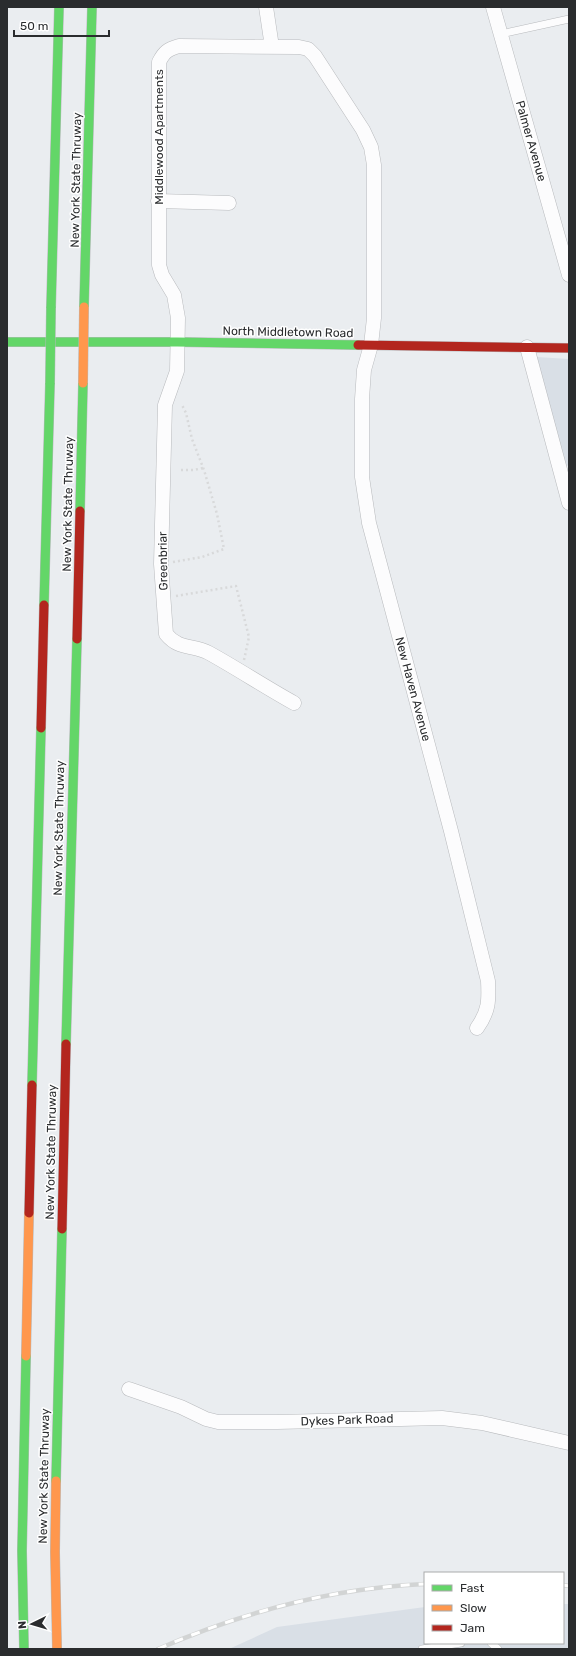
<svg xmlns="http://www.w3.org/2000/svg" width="576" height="1656" font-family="Rubik,sans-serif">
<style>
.built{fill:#d9dfe6}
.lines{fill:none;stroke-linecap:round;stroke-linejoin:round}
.lane-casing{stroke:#b8babd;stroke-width:8}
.street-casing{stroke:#b8babd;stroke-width:15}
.fast-casing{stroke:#b8babd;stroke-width:10}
.slow-casing{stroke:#b8babd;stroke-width:10}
.jam-casing{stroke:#b8babd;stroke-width:10}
.path{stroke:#d8d9da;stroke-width:2.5;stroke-dasharray:2 3;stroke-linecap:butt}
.lane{stroke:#fcfcfd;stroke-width:7}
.street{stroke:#fcfcfd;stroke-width:14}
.fast{stroke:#63d668;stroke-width:9}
.slow{stroke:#ff974d;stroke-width:9}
.jam{stroke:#b3261e;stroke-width:9}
.rail-casing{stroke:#d2d4d4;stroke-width:4.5}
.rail{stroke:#fff;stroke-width:3;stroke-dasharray:9;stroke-linecap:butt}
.fast-bridge-casing{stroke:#b8babd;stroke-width:10;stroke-linecap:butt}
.slow-bridge-casing{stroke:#b8babd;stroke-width:10;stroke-linecap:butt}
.fast-bridge{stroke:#63d668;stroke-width:9}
.slow-bridge{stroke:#ff974d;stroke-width:9}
.labels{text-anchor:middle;stroke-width:3;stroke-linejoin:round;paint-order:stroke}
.street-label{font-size:12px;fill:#2a2c2e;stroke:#fff}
</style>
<rect width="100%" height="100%" fill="#eaedf0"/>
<path class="built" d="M536,357L569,359V465L566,466Z
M563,1604H569V1649H229L277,1627L425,1607V1643H563Z"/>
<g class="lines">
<defs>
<path id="lane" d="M501,34L569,19
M491,1643L498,1649
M422,1649L461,1643"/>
<path id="street" d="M266,7L272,47
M493,7L569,275
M158,201L229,203
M527,347L569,503
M294,703C265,687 238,669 209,653C193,644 180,651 166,634L161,564L165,405L177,371L178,318L174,295L162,275L159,265V62C164,52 168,49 179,46L299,47L308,49L315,56L363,130L371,147L374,165V318L371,345L364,370L362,399V477L369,523L451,831L488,981C489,1001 489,1011 477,1028
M129,1389L181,1407L206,1419L218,1422H277L442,1418L482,1423L569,1443"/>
<path id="fast" d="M84,307L92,7
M51,308L59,7
M7,342H177L358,345
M80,511L83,383
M44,605L50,383
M66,1044L77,639
M32,1085L41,728
M56,1481L62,1229
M24,1649L22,1551L26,1356"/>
<path id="slow" d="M26,1356L29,1213
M56,1481L55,1552L57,1649"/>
<path id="jam" d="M358,345L569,348
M77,639L80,511
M41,728L44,605
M29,1213L32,1085
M62,1229L66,1044"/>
</defs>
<use href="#lane" class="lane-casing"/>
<use href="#street" class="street-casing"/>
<use href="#fast" class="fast-casing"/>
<use href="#slow" class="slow-casing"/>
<use href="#jam" class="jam-casing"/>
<path class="path" d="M181,470H194L203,468
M173,562L202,557L224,549L217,514L204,470L192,439L186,413L182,405
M176,596L236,586L249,637L244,660"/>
<use href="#lane" class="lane"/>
<use href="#street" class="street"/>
<use href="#fast" class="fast"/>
<use href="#slow" class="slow"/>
<use href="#jam" class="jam"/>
<defs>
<path id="rail" d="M563,1585L569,1586
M158,1649C243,1612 332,1588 425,1584"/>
</defs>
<use href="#rail" class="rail-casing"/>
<use href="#rail" class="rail"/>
<defs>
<path id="fast-bridge" d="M50,383L51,308"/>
<path id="slow-bridge" d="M83,383L84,307"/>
</defs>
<use href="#fast-bridge" class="fast-bridge-casing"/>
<use href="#slow-bridge" class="slow-bridge-casing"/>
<use href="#fast-bridge" class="fast-bridge"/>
<use href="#slow-bridge" class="slow-bridge"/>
</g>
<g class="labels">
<g class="street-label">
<text transform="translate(159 137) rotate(-90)" y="4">Middlewood Apartments</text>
<text transform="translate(531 141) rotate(74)" y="4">Palmer Avenue</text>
<text transform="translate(76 180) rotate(-89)" y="4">New York State Thruway</text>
<text transform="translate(288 332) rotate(1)" y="4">North Middletown Road</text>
<text transform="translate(68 504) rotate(-89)" y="4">New York State Thruway</text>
<text transform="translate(163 561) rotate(-91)" y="4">Greenbriar</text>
<text transform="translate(413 689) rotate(75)" y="4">New Haven Avenue</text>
<text transform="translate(59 828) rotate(-89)" y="4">New York State Thruway</text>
<text transform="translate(51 1152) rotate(-89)" y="4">New York State Thruway</text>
<text transform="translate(347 1420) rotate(-2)" y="4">Dykes Park Road</text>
<text transform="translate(44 1476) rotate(-89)" y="4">New York State Thruway</text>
</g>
</g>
<rect width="576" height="1656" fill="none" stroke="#2a2c2e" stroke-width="16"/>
<rect x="424" y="1572" width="140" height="72" fill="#ffffff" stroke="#aaabab"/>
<rect x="432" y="1585" width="20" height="6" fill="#63d668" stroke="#aaabab"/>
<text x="460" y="1592" font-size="12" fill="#2a2c2e">Fast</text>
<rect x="432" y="1605" width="20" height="6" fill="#ff974d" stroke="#aaabab"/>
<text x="460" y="1612" font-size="12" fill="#2a2c2e">Slow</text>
<rect x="432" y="1625" width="20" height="6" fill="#b3261e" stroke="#aaabab"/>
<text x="460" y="1632" font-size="12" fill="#2a2c2e">Jam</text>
<g transform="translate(32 1624) rotate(265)" stroke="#ffffff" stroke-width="3" paint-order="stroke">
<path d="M0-3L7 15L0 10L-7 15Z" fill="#2a2c2e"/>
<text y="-6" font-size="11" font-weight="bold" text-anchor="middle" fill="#2a2c2e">N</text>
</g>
<path d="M14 30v6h95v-6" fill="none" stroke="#2a2c2e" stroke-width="2"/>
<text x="20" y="30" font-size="12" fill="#2a2c2e" stroke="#ffffff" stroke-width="3" paint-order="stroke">50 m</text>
</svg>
